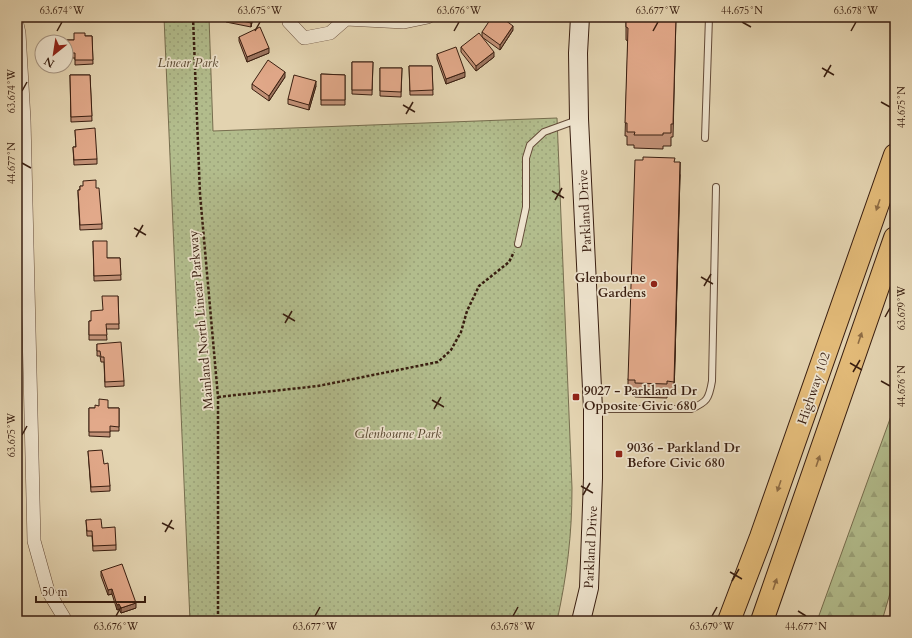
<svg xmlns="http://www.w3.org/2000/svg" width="912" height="638" font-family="Cardo,serif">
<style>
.forest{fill:url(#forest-firs);stroke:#766d4e}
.park{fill:url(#park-dots);stroke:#766d4e}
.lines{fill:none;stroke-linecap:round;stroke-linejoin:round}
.lane-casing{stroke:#644b38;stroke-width:8}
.street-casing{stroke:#644b38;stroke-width:14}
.secondary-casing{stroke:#391e10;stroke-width:20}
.highway-casing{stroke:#391e10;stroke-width:24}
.path{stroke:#391e10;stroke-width:2.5;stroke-dasharray:3 2;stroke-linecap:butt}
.lane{stroke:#ede2cc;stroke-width:6}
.street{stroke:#ede2cc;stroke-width:13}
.secondary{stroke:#ede2cc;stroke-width:18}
.highway{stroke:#e2ba78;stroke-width:22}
.wall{fill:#c29177;stroke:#391e10}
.shaded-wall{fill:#9e7661;stroke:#391e10}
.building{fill:#e2a98a;stroke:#391e10}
.oneway{fill:#8e6c44}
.ticks{fill:none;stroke:#391e10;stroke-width:1.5}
.poi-dot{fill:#8f2418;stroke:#ede2cc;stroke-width:1.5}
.labels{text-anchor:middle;stroke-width:3.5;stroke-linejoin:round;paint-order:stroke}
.park-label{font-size:13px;font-style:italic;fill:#57462f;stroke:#ede2cc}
.street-label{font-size:13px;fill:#391e10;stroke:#ede2cc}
.poi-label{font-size:13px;font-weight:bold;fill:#391e10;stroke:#ede2cc;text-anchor:start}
.neatline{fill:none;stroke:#391e10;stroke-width:1.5}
.ticks-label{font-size:10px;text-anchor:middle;fill:#391e10}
</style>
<defs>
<pattern id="forest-firs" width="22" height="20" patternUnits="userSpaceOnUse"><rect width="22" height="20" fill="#b2bc8c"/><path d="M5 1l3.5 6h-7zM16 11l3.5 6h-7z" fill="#9aa178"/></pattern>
<pattern id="park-dots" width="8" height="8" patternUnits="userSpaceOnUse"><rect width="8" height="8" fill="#b2bc8c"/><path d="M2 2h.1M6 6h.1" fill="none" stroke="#9aa178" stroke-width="1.8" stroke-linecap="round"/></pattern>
</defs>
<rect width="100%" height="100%" fill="#e3d3b0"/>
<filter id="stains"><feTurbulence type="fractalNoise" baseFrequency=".005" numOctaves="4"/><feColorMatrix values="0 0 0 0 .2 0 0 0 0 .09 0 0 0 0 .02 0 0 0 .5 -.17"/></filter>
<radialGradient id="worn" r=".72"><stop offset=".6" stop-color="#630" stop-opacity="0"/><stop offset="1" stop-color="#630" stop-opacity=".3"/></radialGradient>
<path class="forest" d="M895,405V576L882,621H817Z"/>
<path class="park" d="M164,17H209L213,131L557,118L572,488C572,535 567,575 557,621H190Z"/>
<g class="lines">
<defs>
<path id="lane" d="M705,138L709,17
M518,244L526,207V158L530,145L544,132L577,120
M594,409H691C707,402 709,399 712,381L716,187"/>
<path id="street" d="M290,17L289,22L304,38L330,33L346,19
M345,17L346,19L404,22L428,17
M17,24L19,33L24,120L34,541L48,591L66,621"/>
<path id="secondary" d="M580,17L578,53L579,119L593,409V478L589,588L581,621"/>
<path id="highway" d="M729,621L761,537L895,155
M762,621L895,238"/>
</defs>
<use href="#lane" class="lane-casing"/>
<use href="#street" class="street-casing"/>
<use href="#secondary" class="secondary-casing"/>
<use href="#highway" class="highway-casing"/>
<path class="path" d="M193,17L200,194L218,397V621
M218,397L318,386L438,362L451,350L461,332L467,311L479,286L509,262L514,252"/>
<use href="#lane" class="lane"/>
<use href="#street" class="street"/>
<use href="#secondary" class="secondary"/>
<use href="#highway" class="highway"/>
</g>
<path class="wall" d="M226,17H253L251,27L226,22Z
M676,17L673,137H671V146H663V149L634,148V145H627V136H625L628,41L626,40V18Z
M513,30L500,50L482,37L494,57L476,71L461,52V47L482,37V32Z
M85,36H92L93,64L75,65V58H67V40H74Z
M239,37L269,53L247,62L239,41Z
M437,54L465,77L446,84L437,59Z
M352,62H373L372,95L352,94Z
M409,66H432L433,95H410Z
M380,68H402L401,97L380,96Z
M321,74L345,75V105H321Z
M70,75H90L92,121L71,122Z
M285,77L269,101L252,89V84Z
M316,86L309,110L288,104V99Z
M75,130L97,159V164L74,165L73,147H76Z
M675,162L680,175L674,395L667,394V398L635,397V393H628V380Z
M80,186L96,188L102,224V229L80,230L78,194V190H80Z
M93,241L107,258H120L121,280L94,281Z
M118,296L119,329H106L107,340H89V321H91Z
M97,344L124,381V386L105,387L104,362H101L100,356H97Z
M89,408H119V431H110V437L89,436Z
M88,451L104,464L110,486V491L91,492Z
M86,520L102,528L116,545V550L93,551L92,536H87Z
M101,571L136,608L121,613L119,609L117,610L112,594L108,595L101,576Z"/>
<path class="shaded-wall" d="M252,17H253L251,27V23Z
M513,26V30L500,50V45Z
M269,48V53L247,62V57Z
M494,52V57L476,71V66Z
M285,72V77L269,101V96Z
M465,72V77L446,84V79Z
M316,81V86L309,110V105Z
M680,162V175L674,395V382Z
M112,589V594L108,595V590Z
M136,603V608L121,613V608Z
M119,604V609L117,610V605Z"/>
<path class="building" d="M226,17H252L251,23Z
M492,17H501L513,26L500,45L482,32Z
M628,17H676L673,124H671V133H663V135H634L635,132H627V123H625L628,28L626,27V18H628Z
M260,27L269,48L247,57L239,37Z
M74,33H85V36H92L93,60H75V53H67V40H74Z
M479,33L494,52L476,66L461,47Z
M456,47L465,72L446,79L437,54Z
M268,60L285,72L269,96L252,84Z
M352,62H373L372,90H352Z
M409,66H432L433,90L410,91Z
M380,68H402L401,92L380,91Z
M321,74L345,75V100H321Z
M70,75H90L92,116L71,117Z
M294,75L316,81L309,105L288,99Z
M95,128L97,159L74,160L73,147H76L75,130Z
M643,157L675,158L674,162H680L674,382L667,381V384L635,383V380H628L635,160H643Z
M96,180V188H99L102,224L80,225L78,190H80V186H83V181Z
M93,241H107V258H120L121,275L94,276Z
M102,296H118L119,324H106L107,335H89V321H91V311L103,310Z
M121,342L124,381L105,382L104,357H101L100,351H97V344Z
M99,399L108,400V408H119V427L110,426V432H89V408H95V405L99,406Z
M102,450L104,464L108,463L110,486L91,487L88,451Z
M101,519L102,528L115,527L116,545L93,546L92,531H87L86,520Z
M122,564L136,603L121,608L119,604L117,605L112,589L108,590L101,571Z"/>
<defs><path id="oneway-solid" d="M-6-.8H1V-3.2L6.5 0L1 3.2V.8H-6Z"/></defs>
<g class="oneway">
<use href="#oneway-solid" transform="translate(878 205) rotate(109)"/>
<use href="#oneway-solid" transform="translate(860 338) rotate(-71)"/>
<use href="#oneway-solid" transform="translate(818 461) rotate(-71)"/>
<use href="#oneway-solid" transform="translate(779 486) rotate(109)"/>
<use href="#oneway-solid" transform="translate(775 584) rotate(-71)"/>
</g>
<path class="ticks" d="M742,22L751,27M57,31L62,22M255,31L260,22M454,31L459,22M653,31L658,22M851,31L856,22M822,68L834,75M824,77L831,65M22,91L27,82M881,102L890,107M403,105L415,112M406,114L413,102M22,163L31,168M552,191L564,198M555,200L562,188M134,228L146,235M136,237L143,225M701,277L713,284M704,286L711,274M283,314L295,321M885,317L890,308M285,323L292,311M850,363L862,370M853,372L860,360M881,381L890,386M432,400L444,407M434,409L441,397M22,435L27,426M581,486L593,493M583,495L590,483M162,523L174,529M165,532L172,520M730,572L742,579M732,581L739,569M798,611L806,616M116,616L121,607M315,616L320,607M513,616L518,607M712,616L717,607"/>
<g class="poi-dot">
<circle cx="654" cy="284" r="4"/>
<rect x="572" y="393" width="8" height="8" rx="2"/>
<rect x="615" y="450" width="8" height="8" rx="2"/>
</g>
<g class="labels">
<g class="park-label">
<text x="188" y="67">Linear Park</text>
<text x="398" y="438">Glenbourne Park</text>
</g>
<g class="street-label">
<text transform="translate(584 211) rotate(-93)" y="5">Parkland Drive</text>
<text transform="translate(200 320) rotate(-95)" y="5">Mainland North Linear Parkway</text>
<text transform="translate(813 388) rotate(-71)" y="5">Highway 102</text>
<text transform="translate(590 547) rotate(-87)" y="5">Parkland Drive</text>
</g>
<g class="poi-label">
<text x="646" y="282" text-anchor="end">Glenbourne<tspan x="646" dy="15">Gardens</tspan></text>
<text x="584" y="395">9027 - Parkland Dr<tspan x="584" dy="15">Opposite Civic 680</tspan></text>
<text x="627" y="452">9036 - Parkland Dr<tspan x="627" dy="15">Before Civic 680</tspan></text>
</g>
</g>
<rect width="912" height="638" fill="none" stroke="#e3d3b0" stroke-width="44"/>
<g transform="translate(54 54) rotate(210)"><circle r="19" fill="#ede2cc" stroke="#a59481"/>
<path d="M0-3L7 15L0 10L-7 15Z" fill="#8f2418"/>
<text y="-6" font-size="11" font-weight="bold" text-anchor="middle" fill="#391e10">N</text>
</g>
<path d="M36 596v6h109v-6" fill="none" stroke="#391e10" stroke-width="2"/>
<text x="42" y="596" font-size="12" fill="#391e10" stroke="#ede2cc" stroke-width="3" paint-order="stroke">50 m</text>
<rect x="22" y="22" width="868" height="594" class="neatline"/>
<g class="ticks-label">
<text x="62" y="14">63.674°W</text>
<text x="260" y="14">63.675°W</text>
<text x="459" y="14">63.676°W</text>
<text x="658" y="14">63.677°W</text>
<text x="742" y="14">44.675°N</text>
<text x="856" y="14">63.678°W</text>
<text transform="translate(11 91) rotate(-90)" y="4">63.674°W</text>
<text transform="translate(901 107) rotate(-90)" y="4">44.675°N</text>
<text transform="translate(11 163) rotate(-90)" y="4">44.677°N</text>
<text transform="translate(901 308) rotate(-90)" y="4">63.679°W</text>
<text transform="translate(901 386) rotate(-90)" y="4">44.676°N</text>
<text transform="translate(11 435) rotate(-90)" y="4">63.675°W</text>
<text x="116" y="630">63.676°W</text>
<text x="315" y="630">63.677°W</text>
<text x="513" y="630">63.678°W</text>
<text x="712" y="630">63.679°W</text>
<text x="806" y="630">44.677°N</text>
</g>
<rect width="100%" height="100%" filter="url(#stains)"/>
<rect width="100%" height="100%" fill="url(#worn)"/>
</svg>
